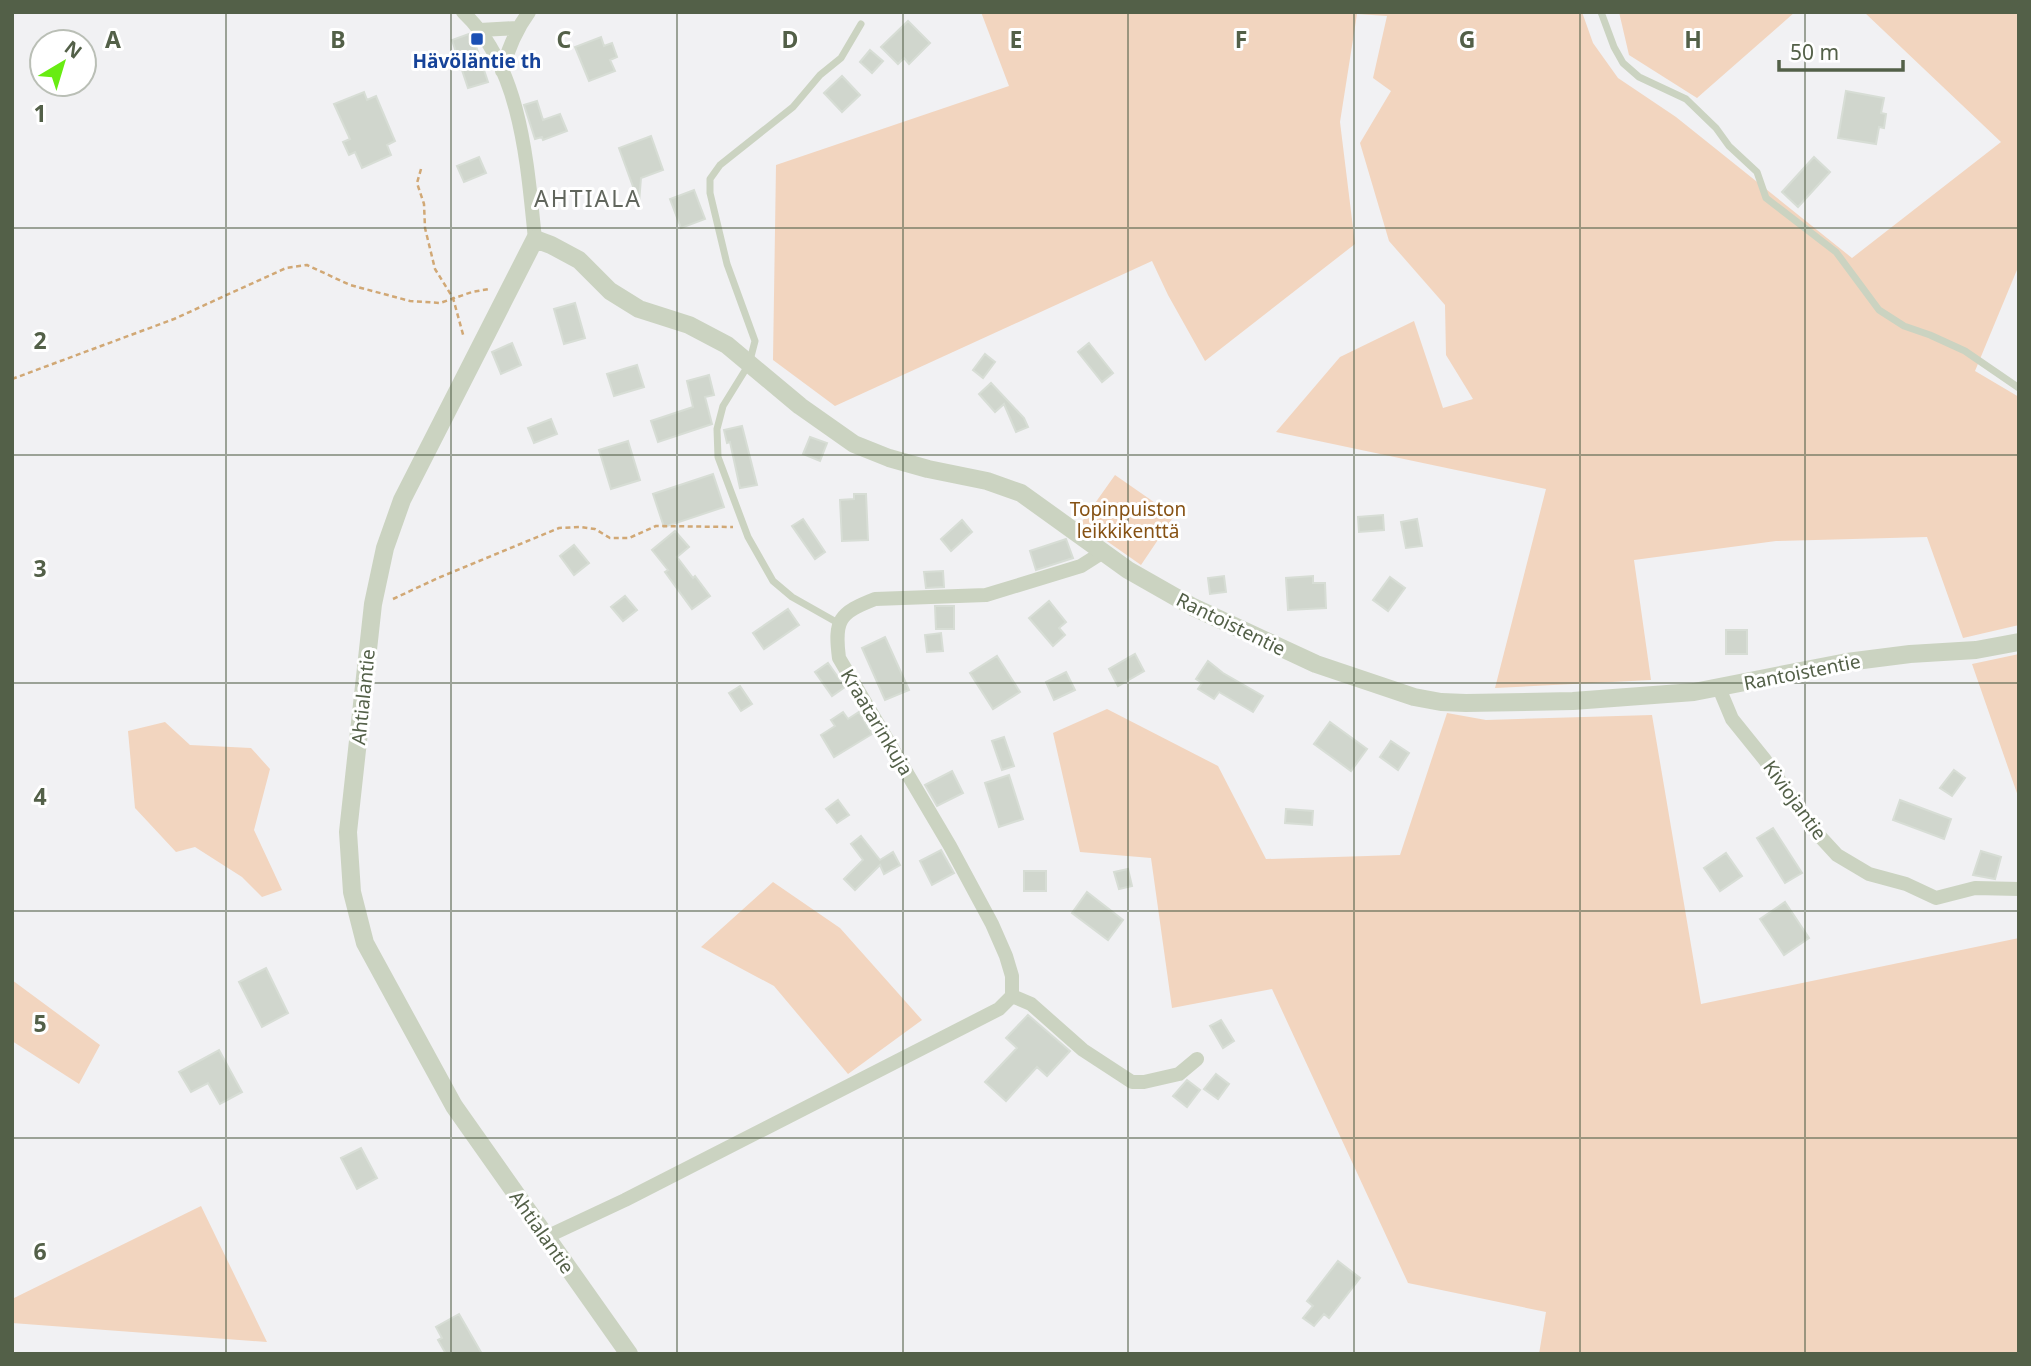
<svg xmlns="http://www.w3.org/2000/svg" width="2031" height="1366" font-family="'Noto Sans',sans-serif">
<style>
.green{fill:#f2d5bf}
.building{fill:#d0d6cd;stroke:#d7ddd5;stroke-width:2}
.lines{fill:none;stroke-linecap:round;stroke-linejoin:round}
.path{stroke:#d1a875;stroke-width:2.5;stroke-dasharray:5 3.5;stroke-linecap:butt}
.service{stroke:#cbd3c1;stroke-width:7}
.minor{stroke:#cbd3c1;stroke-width:14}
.tertiary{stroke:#cbd3c1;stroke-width:18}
.grid{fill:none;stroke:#536048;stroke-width:2;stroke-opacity:0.55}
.transit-dot{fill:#1a4fb4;stroke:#fff;stroke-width:2.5}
.labels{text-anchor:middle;stroke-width:6;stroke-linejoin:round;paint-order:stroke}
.transit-label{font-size:19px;font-weight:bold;fill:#164399;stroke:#fff}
.park-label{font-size:19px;fill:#865214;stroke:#fff}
.street-label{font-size:19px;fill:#536048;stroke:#fff}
.quarter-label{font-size:23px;letter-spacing:2px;fill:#61665d;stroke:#fff}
.grid-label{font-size:23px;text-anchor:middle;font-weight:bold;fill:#536048;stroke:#fff;stroke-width:6;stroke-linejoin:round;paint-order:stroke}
</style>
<rect width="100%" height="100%" fill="#f1f1f3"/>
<path class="green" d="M981,12H1582L1593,43L1618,78L1676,117L1852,258L2001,142L1864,12H2019V265L1975,371L2019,397V625L1963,638L1927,537L1776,541L1634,560L1651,680L1495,688L1546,489L1276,432L1340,357L1414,321L1443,408L1473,399L1446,355L1445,305L1389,241L1360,143L1391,91L1373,78L1387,16L1357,14L1340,122L1355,244L1205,361L1168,295L1152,261L835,406L773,360L776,165L1009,86Z
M1619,12H1795L1697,98L1629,55Z
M1115,475L1174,516L1141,565L1081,523Z
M2019,654V799L1972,664Z
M1107,709L1218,766L1266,859L1400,855L1447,713L1486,720L1652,715L1701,1004L2019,938V1354H1539L1546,1312L1408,1283L1272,989L1172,1008L1151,858L1080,852L1053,733Z
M165,722L190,745L251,748L270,769L254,830L282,890L262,897L242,877L195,847L176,852L135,808L128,731Z
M773,882L840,928L922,1020L848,1074L774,986L701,947Z
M12,980L100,1045L79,1084L12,1041Z
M201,1206L267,1342L12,1323V1299Z"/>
<path class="building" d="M908,21L930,43L909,64L904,58L898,64L881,47Z
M469,34L474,40L488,82L468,88L452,40Z
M601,37L604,46L612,43L617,57L610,60L615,71L589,81L575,47Z
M870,50L883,61L872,73L860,62Z
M842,76L860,95L842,112L824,93Z
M1846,91L1884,98L1881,113L1886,114L1884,128L1879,127L1876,144L1838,138Z
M364,92L367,100L376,96L395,141L387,145L391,155L362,168L355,152L349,155L343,142L350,139L334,104Z
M537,101L543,120L560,114L567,131L543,140L542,137L535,139L524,105Z
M651,136L663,170L641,178L639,203L619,148Z
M479,157L486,173L464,182L457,166Z
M1814,157L1830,172L1798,207L1782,192Z
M694,190L705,219L681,228L670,199Z
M575,303L585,338L564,344L554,309Z
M512,343L521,365L501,374L492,352Z
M1089,343L1113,373L1102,382L1078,352Z
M985,354L995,362L983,378L973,370Z
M637,365L644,387L614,396L607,374Z
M709,375L714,395L705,397L712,424L658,442L651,421L693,407L687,381Z
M991,383L1024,418L1028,427L1016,432L1004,404L995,412L979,394Z
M551,419L557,434L534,443L528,428Z
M742,426L757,485L740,488L730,442L727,443L724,430Z
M810,437L827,443L820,461L803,454Z
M628,441L640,480L611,489L599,450Z
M713,474L724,507L664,527L653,494Z
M854,494H866L868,540L842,541L840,500L854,499Z
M1383,515L1384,530L1359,532L1358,517Z
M803,519L825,552L815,559L792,526Z
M1417,519L1422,546L1406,548L1401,522Z
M962,520L972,532L951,551L941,539Z
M675,531L689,547L677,557L693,578L695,576L710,596L692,609L665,572L668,570L652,550Z
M1066,539L1073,558L1036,570L1030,551Z
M574,545L589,563L574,575L560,556Z
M943,571L944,587L926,588L924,572Z
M1224,576L1226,592L1210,594L1208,578Z
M1313,576V583H1325L1326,608L1288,610L1286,578Z
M1390,577L1405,588L1388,611L1373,600Z
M625,596L637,610L623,621L611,607Z
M1049,601L1066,622L1059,628L1065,635L1053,646L1029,618Z
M935,606H954V629H936Z
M788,609L799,625L764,649L753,633Z
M1726,630H1747V654H1726Z
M941,633L943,651L927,652L925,635Z
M885,637L909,690L885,700L862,648Z
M1135,654L1144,671L1118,686L1109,669Z
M997,656L1020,692L993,709L970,673Z
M1208,661L1223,673L1263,696L1253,712L1219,692L1214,699L1198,689L1202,683L1196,679Z
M828,663L845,687L832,696L815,672Z
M1066,672L1075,690L1054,700L1046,682Z
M740,686L752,704L741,711L729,693Z
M843,712L848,719L859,712L872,734L834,757L821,735L835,726L831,720Z
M1330,722L1367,749L1351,771L1314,744Z
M1004,737L1014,766L1002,770L992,741Z
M1391,741L1409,753L1398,770L1380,757Z
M1954,770L1965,778L1952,796L1940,788Z
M952,771L963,793L937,806L925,785Z
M1009,775L1023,819L999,827L985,783Z
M838,800L849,815L837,823L826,809Z
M1900,800L1951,819L1944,839L1893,820Z
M1286,809L1313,811L1312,825L1285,823Z
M1773,828L1802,873L1785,883L1757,838Z
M861,836L880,860L893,852L900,865L884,874L880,865L855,890L844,879L863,860L851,844Z
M941,850L954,873L932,885L920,861Z
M1981,851L2001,857L1995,879L1973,875Z
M1726,853L1742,876L1720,891L1704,868Z
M1128,869L1132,886L1119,889L1114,872Z
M1024,871H1046V891H1024Z
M1087,892L1123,920L1108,940L1072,913Z
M1785,902L1809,938L1784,955L1760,919Z
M266,968L288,1013L262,1027L239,982Z
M1028,1015L1070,1051L1047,1076L1037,1067L1006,1101L985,1082L1017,1048L1006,1038Z
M1221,1020L1234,1041L1223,1048L1210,1026Z
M219,1050L242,1092L220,1104L208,1083L191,1092L179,1072Z
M1216,1074L1229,1084L1218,1099L1204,1089Z
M1187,1080L1200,1090L1187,1107L1173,1096Z
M361,1148L377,1178L357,1189L341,1158Z
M1338,1261L1360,1278L1329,1318L1324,1314L1314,1326L1303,1318L1313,1306L1307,1301Z
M459,1314L482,1354H446L438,1340L442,1338L436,1327Z"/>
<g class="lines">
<path class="path" d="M421,169L417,183L424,204L425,228L435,269L453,298L464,338
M12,379L174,319L286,268L307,265L350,285L410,301L440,303L472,292L489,289
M393,599L438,578L559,528L581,527L595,529L610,538H629L656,526L733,527"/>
<path class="service" d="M1601,12L1614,47L1623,63L1639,77L1686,99L1716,128L1729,146L1757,172L1766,198L1836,252L1879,310L1904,326L1930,335L1965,351L2019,388
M838,623L792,597L773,581L748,537L718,457L717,429L723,406L749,364L755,341L727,264L710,193V179L720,165L793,107L820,75L841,58L861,24"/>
<path class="minor" d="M463,12C522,68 527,164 535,239
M480,30L517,28
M502,71C508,49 515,31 529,12
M1103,552L1081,566L986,595L875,599C839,613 834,620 839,658L950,846L992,924L1006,956L1012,976V996L1031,1004L1083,1050L1132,1082H1144L1179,1074L1197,1059
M1719,688L1732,719L1765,760L1814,830L1837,855L1869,874L1906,884L1936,898L1975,888L2019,889
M546,1237L625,1200L999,1009L1012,996"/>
<path class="tertiary" d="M629,1354L454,1106L365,943L352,892L348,832L373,604L385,548L402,500L535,239L551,245L579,260L610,291L639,309L689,325L727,345L800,406L854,444L889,458L928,469L987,481L1021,493L1128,570L1193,607L1316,664L1414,697L1441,702L1466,703L1573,701L1694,692L1847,662L1910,654L1976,650L2019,642"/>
</g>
<path class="grid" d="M226,12V1354M451,12V1354M677,12V1354M903,12V1354M1128,12V1354M1354,12V1354M1580,12V1354M1805,12V1354M12,228H2019M12,455H2019M12,683H2019M12,911H2019M12,1138H2019"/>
<rect class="transit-dot" x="470" y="32" width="14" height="14" rx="3.5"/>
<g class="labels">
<g class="transit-label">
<text x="477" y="68">Hävöläntie th</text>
</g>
<g class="park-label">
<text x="1128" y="516">Topinpuiston<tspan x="1128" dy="22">leikkikenttä</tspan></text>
</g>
<g class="street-label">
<text transform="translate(1231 624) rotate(26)" y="7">Rantoistentie</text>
<text transform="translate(1802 672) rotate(-11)" y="7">Rantoistentie</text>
<text transform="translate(363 697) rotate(-84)" y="7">Ahtialantie</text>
<text transform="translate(877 722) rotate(59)" y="7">Kraatarinkuja</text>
<text transform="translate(1795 800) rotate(54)" y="7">Kiviojantie</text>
<text transform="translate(542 1232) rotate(55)" y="7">Ahtialantie</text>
</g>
<g class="quarter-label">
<text x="588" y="207">AHTIALA</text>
</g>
</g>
<g class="grid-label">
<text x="113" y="48">A</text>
<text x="338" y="48">B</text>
<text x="564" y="48">C</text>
<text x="790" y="48">D</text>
<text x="1016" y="48">E</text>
<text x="1241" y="48">F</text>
<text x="1467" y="48">G</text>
<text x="1693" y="48">H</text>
<text x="40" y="122">1</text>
<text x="40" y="349">2</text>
<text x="40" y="577">3</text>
<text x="40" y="805">4</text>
<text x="40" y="1032">5</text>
<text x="40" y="1260">6</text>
</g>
<rect width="2031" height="1366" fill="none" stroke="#536048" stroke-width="28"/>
<g transform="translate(63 63) rotate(38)"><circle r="33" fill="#ffffff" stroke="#babfb6" stroke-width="2"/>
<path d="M0-5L12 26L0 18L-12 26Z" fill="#68ec12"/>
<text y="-10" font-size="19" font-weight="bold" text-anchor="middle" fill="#536048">N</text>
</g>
<path d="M1779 60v10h124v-10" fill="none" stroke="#536048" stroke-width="3.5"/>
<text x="1790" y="60" font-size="21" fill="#536048" stroke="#ffffff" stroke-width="5" paint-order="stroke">50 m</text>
</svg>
